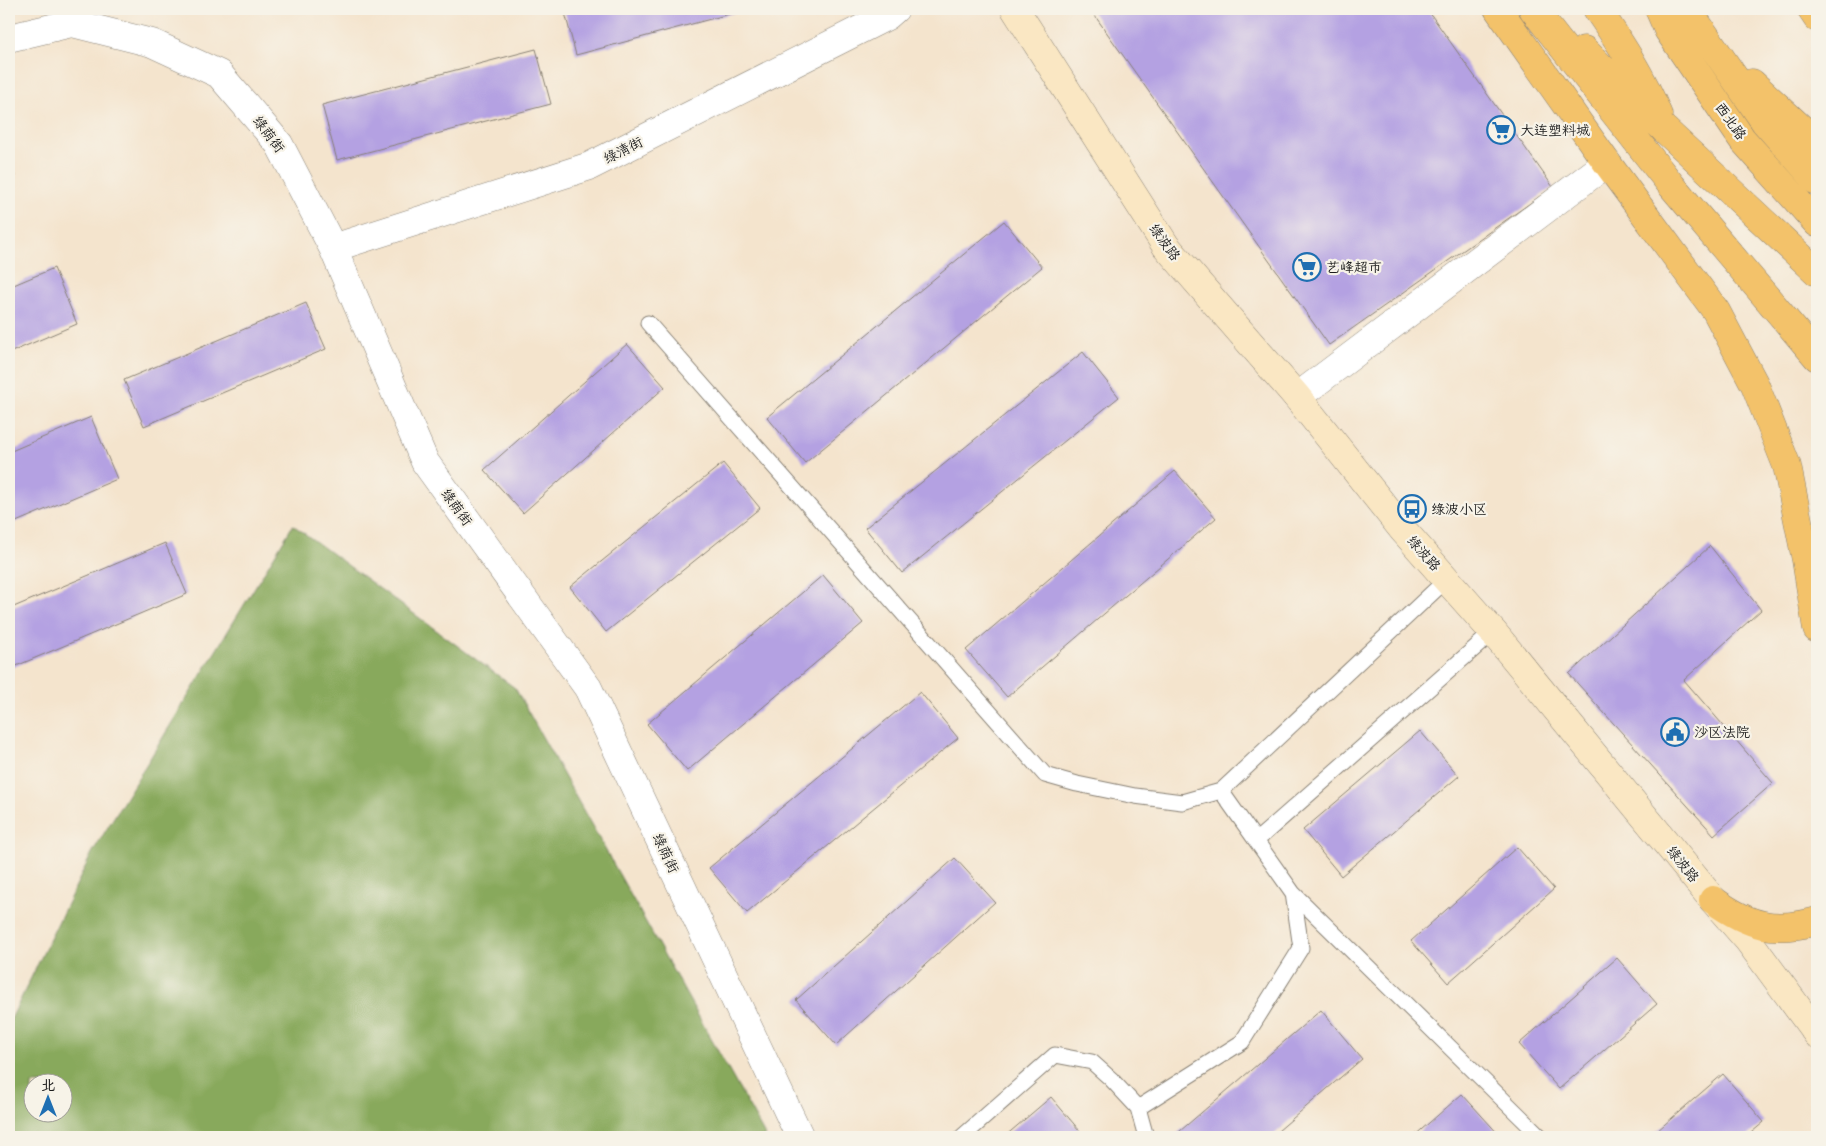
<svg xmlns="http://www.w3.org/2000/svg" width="1826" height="1146" font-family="'Patrick Hand','LXGW WenKai TC',sans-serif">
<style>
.forest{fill:#88a95c;stroke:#52623c;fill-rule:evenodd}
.building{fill:#b4a1e2}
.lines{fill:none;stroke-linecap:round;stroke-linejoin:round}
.lane-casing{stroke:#888074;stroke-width:17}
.street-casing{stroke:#888074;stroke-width:29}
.secondary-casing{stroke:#888074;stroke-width:29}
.highway-casing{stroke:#888074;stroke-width:29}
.lane{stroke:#fff;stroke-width:15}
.street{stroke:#fff;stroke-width:28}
.secondary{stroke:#fae7c3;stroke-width:28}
.highway{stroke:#f3c26a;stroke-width:28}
.labels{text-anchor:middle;stroke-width:4.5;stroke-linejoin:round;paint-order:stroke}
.street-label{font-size:14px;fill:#1c1c1c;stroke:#f7f3e8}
.poi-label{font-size:14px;fill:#1c1c1c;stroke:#f7f3e8;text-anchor:start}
</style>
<rect width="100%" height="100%" fill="#f7f3e8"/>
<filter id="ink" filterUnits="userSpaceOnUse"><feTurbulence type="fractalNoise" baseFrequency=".02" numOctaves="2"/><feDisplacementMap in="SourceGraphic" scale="10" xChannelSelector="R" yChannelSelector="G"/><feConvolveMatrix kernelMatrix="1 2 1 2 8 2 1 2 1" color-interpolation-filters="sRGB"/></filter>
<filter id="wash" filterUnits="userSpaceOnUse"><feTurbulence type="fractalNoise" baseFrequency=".0096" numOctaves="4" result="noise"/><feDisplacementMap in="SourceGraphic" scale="20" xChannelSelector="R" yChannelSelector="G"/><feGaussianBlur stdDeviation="1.12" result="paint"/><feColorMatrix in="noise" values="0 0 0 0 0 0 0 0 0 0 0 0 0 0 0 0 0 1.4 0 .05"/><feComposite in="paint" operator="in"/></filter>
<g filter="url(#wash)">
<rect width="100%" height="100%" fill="#f4e4cd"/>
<path class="forest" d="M293,525L515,688L766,1137H9V1023L92,853ZM32,1084H62V1114H32Z"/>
<g id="blocks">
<path class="building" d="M564,9H748L576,55Z
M1090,9H1427L1553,187L1329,345Z
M536,49L551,104L337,160L322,105Z
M9,162L15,176L9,179Z
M1004,221L1042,267L805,463L767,417Z
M54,268L77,324L9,353V287Z
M306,303L326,349L144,426L124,380Z
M627,344L665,387L523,513L484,470Z
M1083,352L1119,397L902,573L865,528Z
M91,417L117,479L9,525V452Z
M723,463L760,508L606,632L570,587Z
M1175,471L1216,518L1007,697L966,650Z
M165,543L187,594L9,669V609Z
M1710,546L1761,610L1684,680L1773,783L1714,835L1569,674Z
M823,575L863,623L687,771L647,724Z
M920,692L958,738L747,913L709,868Z
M1420,731L1459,776L1341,876L1303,830Z
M1517,847L1554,889L1448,983L1411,941Z
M955,858L995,902L836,1045L796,1000Z
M1617,958L1657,1004L1559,1089L1519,1044Z
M1321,1010L1362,1059L1271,1137H1173Z
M1723,1074L1764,1122L1746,1137H1650Z
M1462,1094L1501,1137H1413Z
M1051,1097L1085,1137H1004Z"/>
</g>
</g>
<g filter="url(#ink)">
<use href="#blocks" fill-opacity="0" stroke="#888074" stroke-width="1"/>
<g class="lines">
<defs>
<path id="lane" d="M648,323L1045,775L1077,784L1135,796L1182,802L1221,791
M1447,579L1221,791L1293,893L1541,1137
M1257,840L1493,632
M962,1137L1055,1055L1092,1062L1111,1079L1138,1108
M1146,1137L1138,1108L1242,1042L1301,948L1293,893"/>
<path id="street" d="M9,38L72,23L152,43L219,74L279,144L333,248L425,462L588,688L800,1137
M333,248L590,166L887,16L895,9
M1297,397L1607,163"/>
<path id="secondary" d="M1015,9L1166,246L1297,397L1403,530L1493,632L1713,900L1748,940L1817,1034"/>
<path id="highway" d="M1498,9L1607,163L1716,311L1755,385L1787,466L1806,560L1817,629
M1533,9L1672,186L1817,357
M1597,9C1621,44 1642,76 1658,115
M1659,9L1668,30L1742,139L1817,223
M1689,9L1692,16L1765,122L1817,181
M1811,9L1817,18
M1584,50L1664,129L1817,272
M1752,83L1817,143
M1713,900C1749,926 1774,933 1817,921"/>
</defs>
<use href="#lane" class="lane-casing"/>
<use href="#street" class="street-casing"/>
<use href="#secondary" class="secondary-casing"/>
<use href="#highway" class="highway-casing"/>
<use href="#lane" class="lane"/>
<use href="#street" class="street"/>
<use href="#secondary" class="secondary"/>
<use href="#highway" class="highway"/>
</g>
</g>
<defs>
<symbol id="supermarket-ring" viewBox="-11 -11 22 22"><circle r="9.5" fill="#f7f3e8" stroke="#1f6fb2" stroke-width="1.5"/><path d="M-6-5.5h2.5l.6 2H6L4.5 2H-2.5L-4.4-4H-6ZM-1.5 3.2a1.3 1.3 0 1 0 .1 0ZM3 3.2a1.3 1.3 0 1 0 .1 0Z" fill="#1f6fb2"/></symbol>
<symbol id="bus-ring" viewBox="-11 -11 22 22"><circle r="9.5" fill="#f7f3e8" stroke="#1f6fb2" stroke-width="1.5"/><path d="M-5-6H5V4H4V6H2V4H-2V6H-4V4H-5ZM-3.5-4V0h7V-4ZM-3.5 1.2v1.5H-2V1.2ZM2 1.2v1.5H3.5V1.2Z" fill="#1f6fb2"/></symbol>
<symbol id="civic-ring" viewBox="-11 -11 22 22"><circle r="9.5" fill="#f7f3e8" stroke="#1f6fb2" stroke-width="1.5"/><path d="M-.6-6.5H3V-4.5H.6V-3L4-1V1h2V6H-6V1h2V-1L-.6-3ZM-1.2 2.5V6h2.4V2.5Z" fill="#1f6fb2"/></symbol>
</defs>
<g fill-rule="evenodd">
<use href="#supermarket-ring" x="1485" y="114" width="32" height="32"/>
<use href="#supermarket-ring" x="1291" y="251" width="32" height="32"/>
<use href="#bus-ring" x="1396" y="493" width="32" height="32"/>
<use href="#civic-ring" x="1659" y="716" width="32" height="32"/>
</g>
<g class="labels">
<g class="street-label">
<text transform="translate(1731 121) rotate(55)" y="5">西北路</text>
<text transform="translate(269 134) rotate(53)" y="5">绿荫街</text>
<text transform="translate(623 150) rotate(-27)" y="5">绿清街</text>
<text transform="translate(1165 242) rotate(54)" y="5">绿波路</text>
<text transform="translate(457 507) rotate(54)" y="5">绿荫街</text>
<text transform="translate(1424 553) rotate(48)" y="5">绿波路</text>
<text transform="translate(666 853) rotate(65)" y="5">绿荫街</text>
<text transform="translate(1683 864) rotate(51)" y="5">绿波路</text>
</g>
<g class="poi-label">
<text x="1520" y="135">大连塑料城</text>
<text x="1326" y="272">艺峰超市</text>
<text x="1431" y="514">绿波小区</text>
<text x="1694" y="737">沙区法院</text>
</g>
</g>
<rect width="1826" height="1146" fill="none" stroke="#f7f3e8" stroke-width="30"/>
<g transform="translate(48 1098)"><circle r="24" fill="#f7f3e8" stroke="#9f9d96"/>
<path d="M0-4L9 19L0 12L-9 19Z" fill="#1f6fb2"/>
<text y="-8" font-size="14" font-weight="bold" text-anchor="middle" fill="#1c1c1c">北</text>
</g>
</svg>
